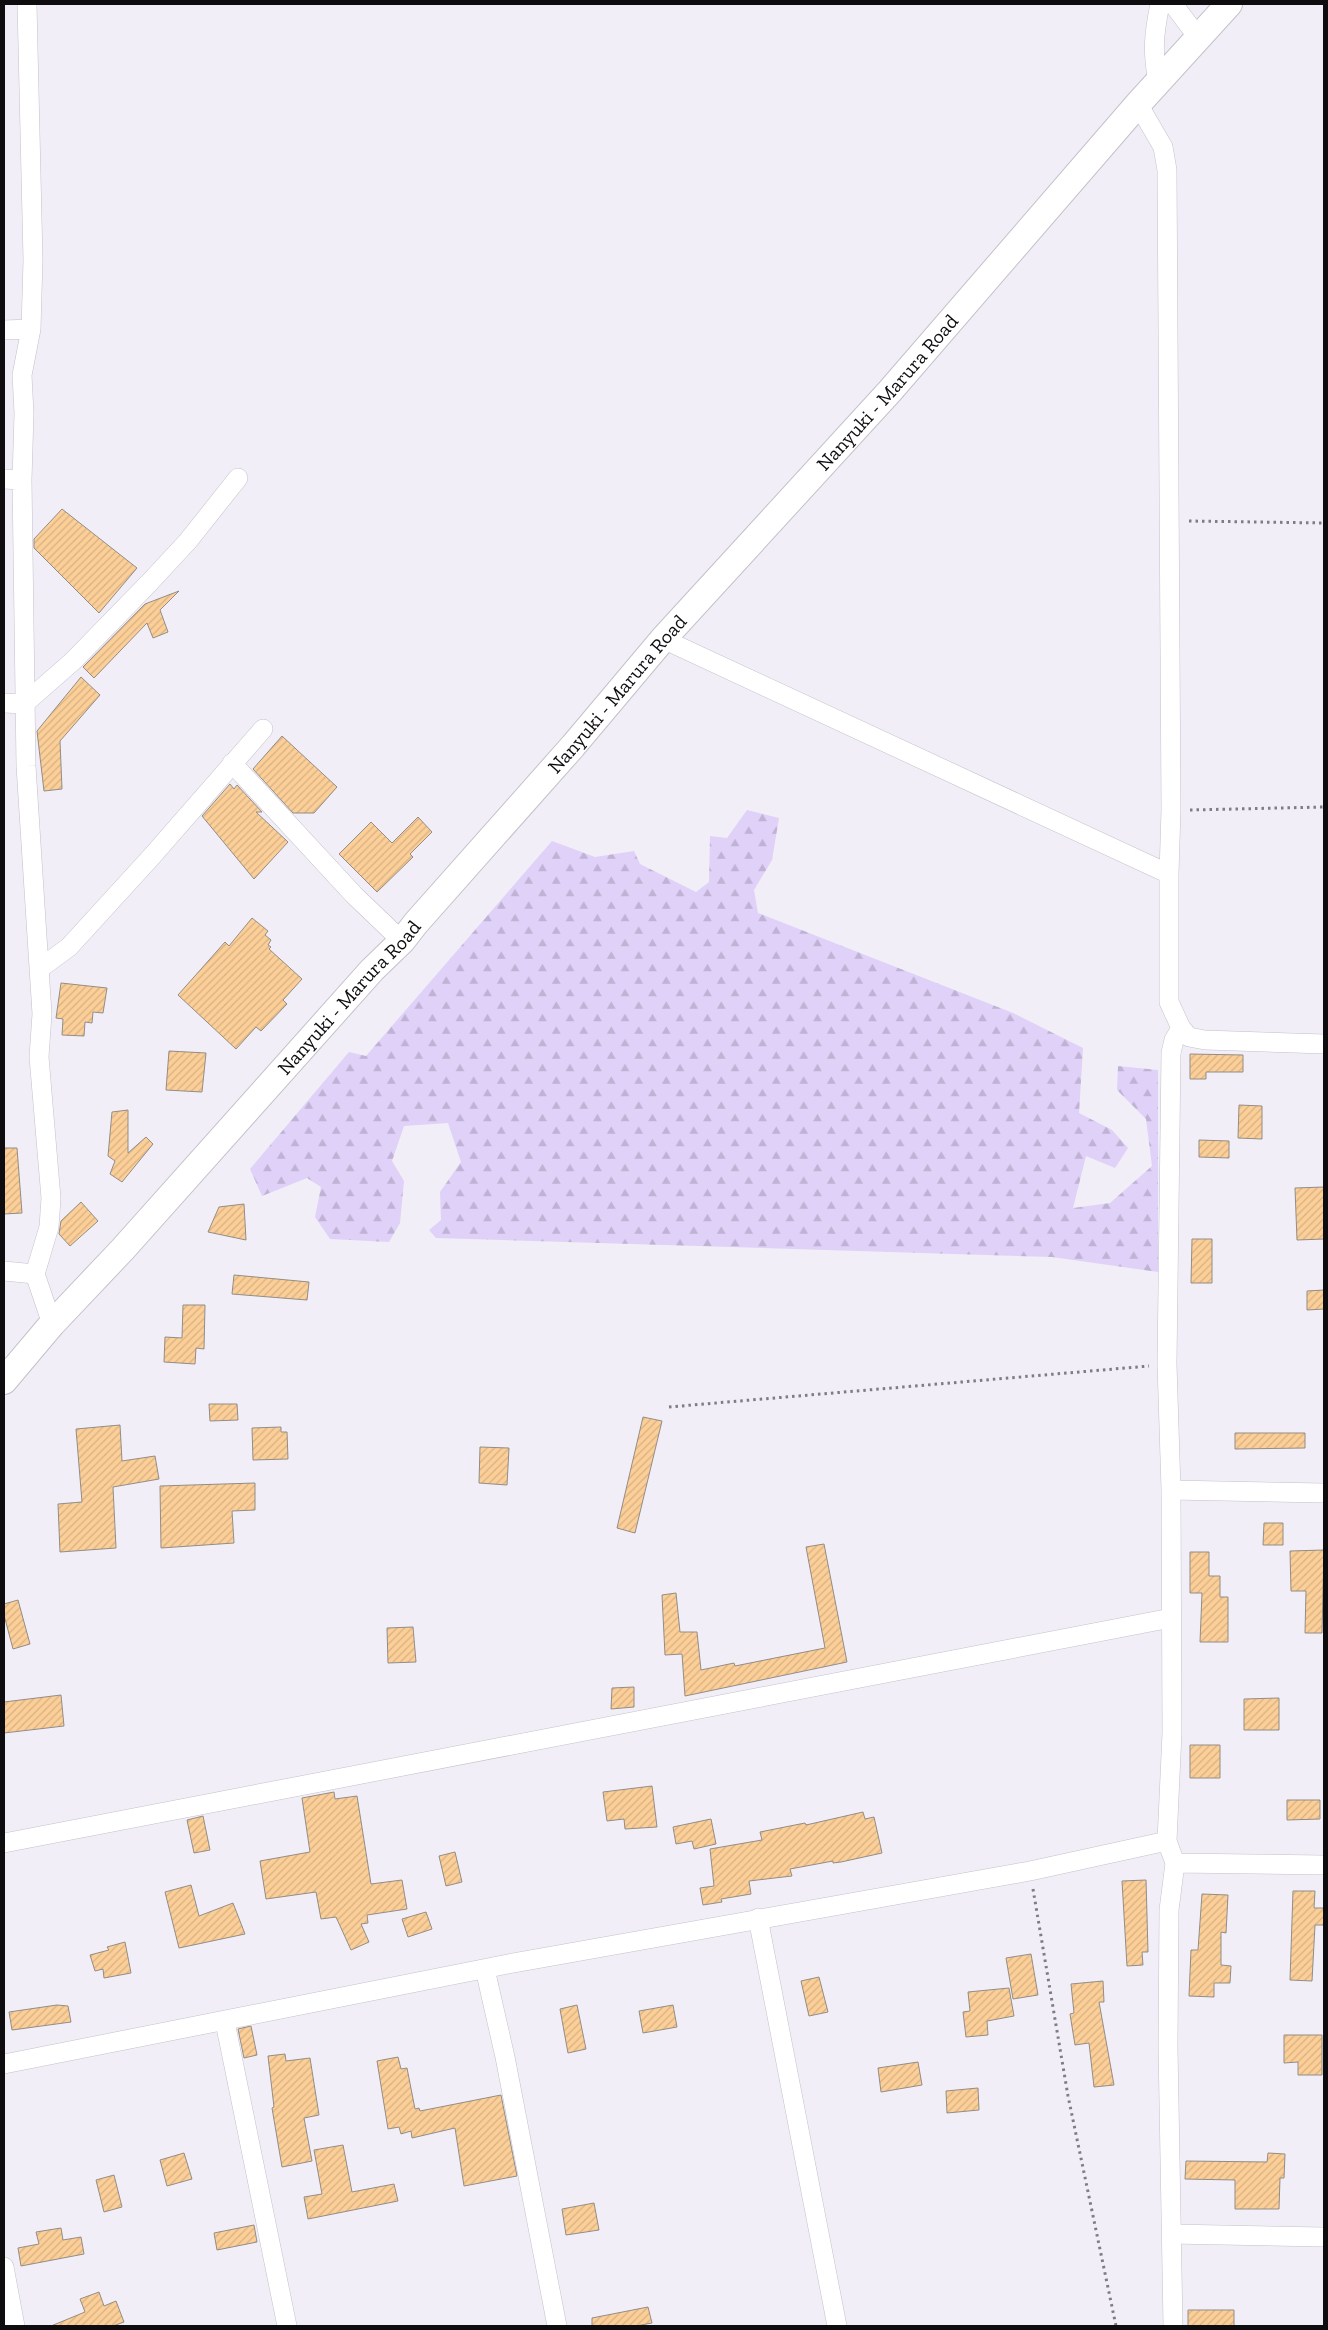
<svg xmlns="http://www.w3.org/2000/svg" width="1328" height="2330" font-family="'Zilla Slab',serif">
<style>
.forest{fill:url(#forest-firs)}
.building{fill:url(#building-hatch);stroke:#938d86}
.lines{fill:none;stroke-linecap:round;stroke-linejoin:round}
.street-casing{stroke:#c4c1ca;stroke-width:20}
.secondary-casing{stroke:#c4c1ca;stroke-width:28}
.path{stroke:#7f7c82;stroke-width:3;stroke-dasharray:2.5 4;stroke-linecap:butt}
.street{stroke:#fff;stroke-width:19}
.secondary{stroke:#fff;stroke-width:26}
.labels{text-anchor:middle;stroke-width:4;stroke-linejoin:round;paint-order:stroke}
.street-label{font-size:20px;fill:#0e0c0f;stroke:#fff}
</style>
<defs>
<pattern id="forest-firs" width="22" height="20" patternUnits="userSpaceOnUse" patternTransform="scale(1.25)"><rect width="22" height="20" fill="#e0d1f9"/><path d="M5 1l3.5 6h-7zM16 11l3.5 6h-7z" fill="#bfb2d4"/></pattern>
<pattern id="building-hatch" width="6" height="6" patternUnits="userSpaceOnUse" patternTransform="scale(1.25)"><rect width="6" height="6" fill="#fccf98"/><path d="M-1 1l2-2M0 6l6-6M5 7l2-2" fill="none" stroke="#d7b182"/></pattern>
</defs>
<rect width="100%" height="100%" fill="#f1eef7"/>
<path class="forest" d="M747,810L779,818L772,860L754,890L758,913L1013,1013L1083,1048L1079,1113L1112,1130L1128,1148L1115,1168L1086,1156L1073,1208L1110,1203L1152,1166L1146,1119L1117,1090L1118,1066L1158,1070V1272L1052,1257L436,1238L429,1230L441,1220L440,1192L461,1162L448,1123L404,1126L392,1161L404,1181L400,1223L389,1242L330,1239L315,1217L321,1187L307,1178L262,1196L250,1169L349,1052L366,1056L552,841L595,857L634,851L640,864L696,892L709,882L710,836L727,838Z"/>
<path class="building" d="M62,509L137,568L99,613L34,548V539Z
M179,591L160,610L168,632L153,638L147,623L94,678L83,667L145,604Z
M81,677L100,695L60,741L62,789L44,791L37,731Z
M282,736L337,787L314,813H293L253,769Z
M230,784L234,789L237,785L262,812H256L288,842L254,879L202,816Z
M418,817L432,832L410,854L413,857L377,892L339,854L371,822L392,843Z
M252,918L268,931L265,935L271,940L268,945L271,947L269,949L302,979L283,1000L287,1004L261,1031L256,1027L236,1049L178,995L225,942L229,946Z
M61,983L107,988L103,1013L93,1012L92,1023L85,1022L84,1036L62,1035L63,1019L56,1018Z
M169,1051L206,1053L202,1092L166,1090Z
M1190,1054L1243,1055V1072H1206V1079H1190Z
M1239,1105L1262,1106V1139L1238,1138Z
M128,1110V1153L146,1137L153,1144L122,1182L110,1174L115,1161L108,1156L112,1112Z
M1199,1140L1229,1141V1158L1199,1157Z
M4,1148H17L22,1213L4,1214Z
M1324,1187V1239L1297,1240L1295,1188Z
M81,1202L98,1221L70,1246L59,1234L61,1221Z
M244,1204L246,1240L208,1232L219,1207Z
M1192,1239H1212V1283H1191Z
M234,1275L309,1282L307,1300L232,1294Z
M1324,1290V1309L1307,1310V1291Z
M183,1305H205L204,1349L196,1348L195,1364L164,1362L165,1337L182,1338Z
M209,1404H237L238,1420L210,1421Z
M643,1417L662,1421L635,1533L617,1528Z
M120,1425L122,1461L155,1456L159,1479L113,1487L116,1548L60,1552L58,1504L82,1502L76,1429Z
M281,1427V1432H287L288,1459L253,1460L252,1428Z
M1235,1433H1305V1448L1235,1449Z
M480,1447L509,1448L507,1485L479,1483Z
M255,1483V1510L232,1511L234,1543L161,1548L160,1486Z
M1264,1523H1283V1545H1263Z
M824,1544L847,1662L685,1696L682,1654L665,1655L662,1595L676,1593L680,1632H697L701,1670L734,1663L735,1666L825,1648L806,1547Z
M1324,1550L1322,1633H1305L1306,1591H1291L1290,1551Z
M1190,1552H1209V1576H1220V1597H1228V1642H1200L1202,1593H1190Z
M18,1600L30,1644L13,1649L4,1615V1604Z
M413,1627L416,1662L388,1663L387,1628Z
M634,1687V1707L611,1709L612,1688Z
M61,1695L64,1726L4,1733V1702Z
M1279,1698V1730H1244V1699Z
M1190,1745H1220V1778H1190Z
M652,1786L657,1827L625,1829L624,1819L607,1821L603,1792Z
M334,1792L335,1799L357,1796L371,1884L402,1880L407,1909L367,1915L368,1923L361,1924L369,1942L351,1950L336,1917L321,1919L316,1892L266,1899L260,1861L310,1852L302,1798Z
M1287,1800H1320V1819L1287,1820Z
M863,1812L865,1819L874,1817L882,1853L841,1862L833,1863V1861L790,1869L792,1876L749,1881L751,1894L721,1899L722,1902L703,1905L700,1888L714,1886L710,1849L762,1840L760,1832L805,1823L806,1825Z
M203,1816L210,1850L194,1853L187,1820Z
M711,1819L716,1844L694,1849L692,1841L676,1844L673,1827Z
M455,1852L462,1882L446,1886L439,1856Z
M1146,1880L1148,1952H1142L1143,1965L1127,1966L1122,1881Z
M191,1885L199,1916L233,1903L245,1934L179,1948L165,1892Z
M1293,1891H1315L1314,1908H1324V1925H1315L1312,1981L1290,1980Z
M1202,1894L1228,1895L1226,1933L1221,1932V1965L1231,1966L1230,1983H1214V1997L1189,1996L1191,1950H1198Z
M426,1912L432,1929L408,1937L402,1919Z
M125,1942L131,1973L104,1978L103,1969L95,1971L90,1955L109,1950L107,1947Z
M1031,1954L1038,1995L1013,1999L1006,1958Z
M819,1977L828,2012L809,2016L801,1981Z
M1103,1981L1104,2002H1099L1114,2085L1094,2087L1089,2043L1075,2045L1070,2014L1074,2013L1071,1984Z
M1009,1988L1014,2016L987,2021L988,2035L966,2037L963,2012L970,2011L968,1992Z
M57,2005L68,2006L71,2022L12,2030L9,2012Z
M577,2005L586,2049L568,2053L560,2009Z
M673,2005L677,2027L643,2033L639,2011Z
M251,2026L257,2055L244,2058L238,2029Z
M1284,2035H1322V2075H1298V2062L1284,2063Z
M285,2054L286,2061L310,2058L319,2115L304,2118L312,2161L282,2167L272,2108L274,2107L268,2056Z
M398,2057L401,2069L407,2068L415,2109L419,2108L420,2111L501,2095L517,2176L464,2186L455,2128L412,2138L411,2131L401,2134L399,2127L388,2129L377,2061Z
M918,2062L922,2085L881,2092L878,2068Z
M978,2088L979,2110L947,2113L946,2091Z
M343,2145L352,2192L394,2184L398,2201L308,2219L304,2197L322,2194L314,2150Z
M184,2153L192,2179L167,2186L160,2160Z
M1268,2153L1285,2154L1284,2178H1280L1279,2209H1235V2180L1185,2179L1186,2161L1267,2162Z
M114,2175L122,2207L104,2212L96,2180Z
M594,2203L599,2230L566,2235L562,2209Z
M254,2225L257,2242L217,2250L214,2233Z
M61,2228L63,2240L81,2237L84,2254L21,2266L18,2248L39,2244L36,2232Z
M99,2292L104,2306L116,2301L124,2322L113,2326H51L85,2312L80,2299Z
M648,2307L652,2323L636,2326H592V2318Z
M1188,2310H1234V2326H1188Z"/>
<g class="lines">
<defs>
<path id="street" d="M27,4L33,260L31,329L22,375L24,413L22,480L26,766L42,1014L39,1057L51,1198L49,1227L35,1274L52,1324
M1173,4L1197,36
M1158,81C1152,52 1154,33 1160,4
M1138,104L1163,147L1167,170L1171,810L1169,874V1002L1181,1028L1189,1037L1205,1040L1324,1044
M4,330L31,329
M4,479L22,480
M663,639L1169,874
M4,703L24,704L73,661L149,583L188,541L238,478
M232,763L354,895L402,941
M39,969L69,947L153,855L263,729
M4,1271L35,1274
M1171,1490L1324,1493
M4,1843L1171,1618
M1175,1863L1324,1865
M758,1918L837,2326
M485,1969L505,2057L557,2326
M225,2022L287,2326
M4,2064L508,1964L1030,1871L1167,1841
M1171,2234L1324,2237
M4,2267L15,2326
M1173,2326L1168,2047L1169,1910L1175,1863L1167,1841L1172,1733L1171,1490L1167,1364L1171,1053L1174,1040L1181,1028"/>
<g id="secondary">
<path id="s1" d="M4,1381L52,1324L123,1249L372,970L402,941L416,923L573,746L663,639L890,391L1138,104L1229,4"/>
</g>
</defs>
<use href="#street" class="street-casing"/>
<use href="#secondary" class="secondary-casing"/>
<path class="path" d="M1189,521L1324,523
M1190,810L1324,807
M669,1407L1149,1366
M1033,1889L1068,2096L1116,2326"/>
<use href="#street" class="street"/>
<use href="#secondary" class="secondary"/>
</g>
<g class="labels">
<g class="street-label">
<text dy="7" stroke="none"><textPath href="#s1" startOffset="1326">Nanyuki - Marura Road</textPath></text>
<text dy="7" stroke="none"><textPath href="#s1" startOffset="921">Nanyuki - Marura Road</textPath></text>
<text dy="7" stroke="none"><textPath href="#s1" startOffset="516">Nanyuki - Marura Road</textPath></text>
</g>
</g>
<rect width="1328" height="2330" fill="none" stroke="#0e0c0f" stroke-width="10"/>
</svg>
